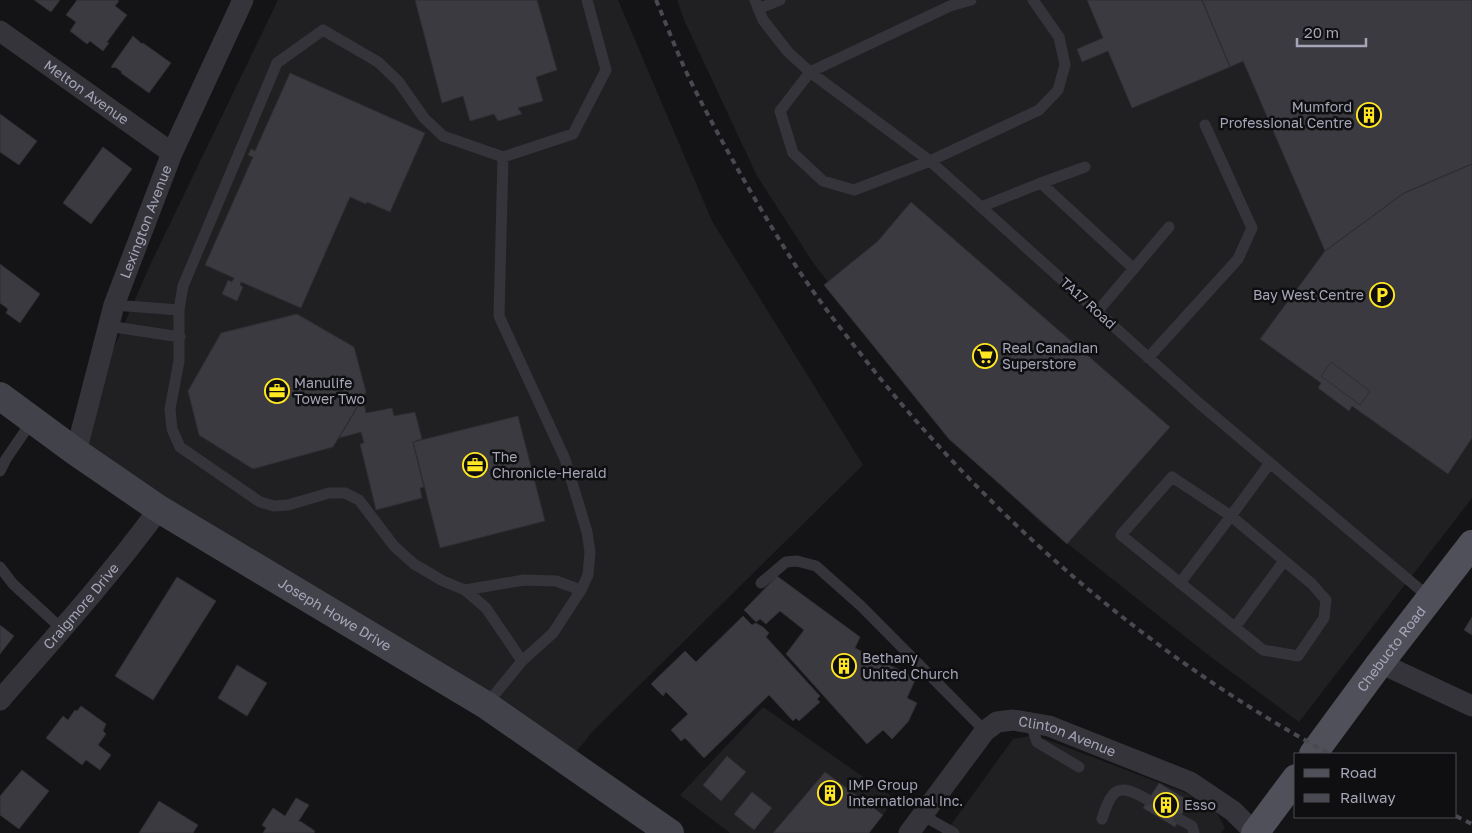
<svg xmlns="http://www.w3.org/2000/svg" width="1472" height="833" font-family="'Golos Text',sans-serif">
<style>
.built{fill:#202023}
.building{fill:#3b3a41;stroke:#2e2d32}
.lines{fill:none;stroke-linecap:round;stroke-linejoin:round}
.lane{stroke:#35343b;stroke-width:11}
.street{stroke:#35343b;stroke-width:21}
.secondary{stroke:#42424b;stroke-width:28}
.primary{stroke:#50505a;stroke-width:28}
.rail{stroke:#494952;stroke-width:4;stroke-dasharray:6 5;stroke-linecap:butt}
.labels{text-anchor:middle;stroke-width:5;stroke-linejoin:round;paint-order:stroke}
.street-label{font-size:14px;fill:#a4a5b7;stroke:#0f0f11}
.poi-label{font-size:14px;fill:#a4a5b7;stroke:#0f0f11;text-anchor:start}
</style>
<rect width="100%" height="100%" fill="#141416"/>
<path class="built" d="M278,0H618L712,221L863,465L592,732L570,760L70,447L151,263Z
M677,0H1472V498L1299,722L1207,654L1039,521L940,427L814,264L757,176L685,22Z
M763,707L895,799L869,833H730L680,795Z
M1035,735L1186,793L1217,813L1225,828L1221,833H945L1013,739Z"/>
<path class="building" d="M34,0H60L51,12Z
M77,0H117L119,1L115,6L127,15L107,42L109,43L103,51L90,41L87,44L70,31L76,22L66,15Z
M415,0H537L557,70L536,77L543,101L518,108L522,114L498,121L494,114L470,121L463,96L442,103Z
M1087,0H1202L1230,67L1132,108L1108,51L1082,62L1077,49L1103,38Z
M1202,0H1472V164L1404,193L1325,251L1243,61L1230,67Z
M133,36L142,44L143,43L171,63L149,93L121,73L122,72L115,67L114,68L111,67Z
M290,73L425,133L390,212L367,202L366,204L350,197L301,308L241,282L240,285L243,287L237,301L222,294L228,280L232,282L234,278L205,265L253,157L248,155L251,149L255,151Z
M0,114L37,141L19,165L0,152Z
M103,147L132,169L91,224L63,203Z
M1472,164V438L1448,474L1352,406L1349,411L1318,388L1321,383L1260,339L1325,251L1404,193Z
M911,202L1170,427L1067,544L949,439L824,285L878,241Z
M0,264L40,294L20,323L6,313L8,309L0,303Z
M297,314L354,347L366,392L333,447L253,469L199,435L188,391L221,333Z
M1331,362L1370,391L1360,405L1321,376Z
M363,398L366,413L392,408L394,416L415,412L422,439L413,442L424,487L420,488L422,498L376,510L360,444L364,443L361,432L339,438Z
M518,416L545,521L440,548L413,442Z
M777,576L860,637L855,648L916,678L907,698L917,703L908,722L892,739L883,730L867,744L786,654L804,630L780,611L766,624L760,619L756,622L744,610Z
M177,577L216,601L153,700L115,676Z
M743,616L752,625L756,623L763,627L769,633L766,637L820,696L817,699L820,702L799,721L796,718L793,721L769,695L704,758L685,738L681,741L671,730L688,714L666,692L663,696L651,684L685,651L696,662Z
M1472,617V635L1464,630Z
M0,625L14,636L0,654Z
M237,665L267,683L247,716L218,698Z
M81,706L106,724L103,731L106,734L98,745L111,755L100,770L86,760L82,765L46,738L63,716L68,720L75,710L77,711Z
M727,756L746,772L721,801L703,785Z
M22,770L49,791L19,829L0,815V796Z
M825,772L883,815L869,833H773Z
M1159,783L1189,801L1175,827L1143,808Z
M752,792L772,808L754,830L734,814Z
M296,798L309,805L298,822L300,821L315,831L314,833H263L266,828L262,825L273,808L285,816Z
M159,801L198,825L193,833H139Z"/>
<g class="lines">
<path class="lane" d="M755,0L763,20L788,52L810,72L930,161L1200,404L1430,598
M971,0L950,6L810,72L780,111L793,153L823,181L854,190L930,161L1039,110L1058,90L1065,65L1059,37L1033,0
M758,9L780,0
M1041,183L1085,167
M981,207L1041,183L1134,269
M114,305L179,310
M1097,312L1169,227
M108,326L180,337
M1148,358L1238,259L1252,228L1205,125
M0,471L6,459L32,421
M0,567L13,584L62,629
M761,583L786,562L797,561L816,566L861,606L985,731
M1180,583L1231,516L1312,584L1326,600L1324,618L1298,656L1263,650L1121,535L1172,477L1231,516L1270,463
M465,590L524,580L556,581L581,590
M1235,627L1284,561
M522,661L486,608L465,590L443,581L414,564L394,546L359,500L345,493H329L288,505L274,506L260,502L180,447L172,429L170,409L179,361V310L183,286L277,63L323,30L378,62L398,81L424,118L443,136L503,157L573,134L606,70L587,0
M486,705L522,661L553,633L581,590L588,575L590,552L587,532L565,459L499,316L503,157
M1030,722L1037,742L1079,767
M922,815L954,833
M1102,819C1112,788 1118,782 1148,800
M1179,819L1192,826L1194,833"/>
<g class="street">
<path id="s1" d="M0,31L172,153"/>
<path id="s2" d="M76,452L114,305L172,153L243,0"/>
<path d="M1380,663L1472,706"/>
<path id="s3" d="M0,700C54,638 110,576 159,509"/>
<path id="s4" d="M909,833L985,731L997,722L1013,720L1049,726L1190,782L1233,811L1255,833"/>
</g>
<path class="secondary" id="s5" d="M0,396L76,452L159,509L486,705L670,833"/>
<g class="primary">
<path id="s6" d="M1313,754L1380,663L1472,544"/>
<path d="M1255,833L1296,778"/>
</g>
<path class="rail" d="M656,0C668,28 679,58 693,86C720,139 750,192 782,244C805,282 832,318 860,353C987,516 1149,656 1330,754
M1456,816L1472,824"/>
</g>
<defs>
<symbol id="building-ring" viewBox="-11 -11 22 22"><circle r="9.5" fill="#0f0f11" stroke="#ffe822" stroke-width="1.5"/><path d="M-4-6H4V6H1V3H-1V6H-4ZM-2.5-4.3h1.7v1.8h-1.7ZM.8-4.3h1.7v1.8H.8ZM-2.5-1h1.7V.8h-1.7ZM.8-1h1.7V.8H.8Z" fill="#ffe822"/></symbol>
<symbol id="parking-ring" viewBox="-11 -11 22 22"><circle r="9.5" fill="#0f0f11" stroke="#ffe822" stroke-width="1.5"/><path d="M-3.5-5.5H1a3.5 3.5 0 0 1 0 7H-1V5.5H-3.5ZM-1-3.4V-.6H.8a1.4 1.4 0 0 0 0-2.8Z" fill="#ffe822"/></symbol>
<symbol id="supermarket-ring" viewBox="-11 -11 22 22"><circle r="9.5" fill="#0f0f11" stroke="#ffe822" stroke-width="1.5"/><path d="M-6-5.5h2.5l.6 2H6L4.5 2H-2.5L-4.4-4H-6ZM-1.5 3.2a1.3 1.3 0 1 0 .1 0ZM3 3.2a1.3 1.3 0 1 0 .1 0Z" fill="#ffe822"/></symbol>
<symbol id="office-ring" viewBox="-11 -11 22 22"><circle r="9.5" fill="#0f0f11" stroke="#ffe822" stroke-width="1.5"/><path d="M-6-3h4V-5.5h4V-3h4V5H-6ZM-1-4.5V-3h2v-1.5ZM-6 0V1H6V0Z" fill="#ffe822"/></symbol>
</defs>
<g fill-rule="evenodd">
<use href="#building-ring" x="1355" y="101" width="28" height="28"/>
<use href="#parking-ring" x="1368" y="281" width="28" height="28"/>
<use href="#supermarket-ring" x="971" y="342" width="28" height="28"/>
<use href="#office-ring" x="263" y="377" width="28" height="28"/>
<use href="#office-ring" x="461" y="451" width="28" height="28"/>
<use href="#building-ring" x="830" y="652" width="28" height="28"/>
<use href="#building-ring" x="816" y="779" width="28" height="28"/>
<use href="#building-ring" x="1152" y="791" width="28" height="28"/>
</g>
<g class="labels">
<g class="street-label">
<text dy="5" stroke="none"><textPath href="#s1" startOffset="106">Melton Avenue</textPath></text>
<text dy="5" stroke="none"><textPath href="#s2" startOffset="241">Lexington Avenue</textPath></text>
<text transform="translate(1088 303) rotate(42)" y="5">TA17 Road</text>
<text dy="5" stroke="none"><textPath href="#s3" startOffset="124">Craigmore Drive</textPath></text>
<text dy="5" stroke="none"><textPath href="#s5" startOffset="400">Joseph Howe Drive</textPath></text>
<text dy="5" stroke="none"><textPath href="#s6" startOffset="131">Chebucto Road</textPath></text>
<text dy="5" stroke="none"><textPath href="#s4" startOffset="215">Clinton Avenue</textPath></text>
</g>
<g class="poi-label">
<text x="1352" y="112" text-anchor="end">Mumford<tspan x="1352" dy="16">Professional Centre</tspan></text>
<text x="1364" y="300" text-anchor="end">Bay West Centre</text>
<text x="1002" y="353">Real Canadian<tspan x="1002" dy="16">Superstore</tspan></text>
<text x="294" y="388">Manulife<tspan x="294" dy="16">Tower Two</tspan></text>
<text x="492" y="462">The<tspan x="492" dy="16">Chronicle-Herald</tspan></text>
<text x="862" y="663">Bethany<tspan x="862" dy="16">United Church</tspan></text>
<text x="848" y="790">IMP Group<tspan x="848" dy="16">International Inc.</tspan></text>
<text x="1184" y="810">Esso</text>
</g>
</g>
<rect x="1294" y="753" width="162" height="65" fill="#0f0f11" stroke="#4b4b53"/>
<rect x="1304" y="769" width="25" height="8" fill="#50505a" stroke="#4b4b53"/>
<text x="1340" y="778" font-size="15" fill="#a4a5b7">Road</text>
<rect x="1304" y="794" width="25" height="8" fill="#494952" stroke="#4b4b53"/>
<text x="1340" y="803" font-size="15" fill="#a4a5b7">Railway</text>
<path d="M1297 38v8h69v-8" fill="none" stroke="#a4a5b7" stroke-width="2.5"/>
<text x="1304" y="38" font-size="15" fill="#a4a5b7" stroke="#0f0f11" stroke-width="4" paint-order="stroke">20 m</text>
</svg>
